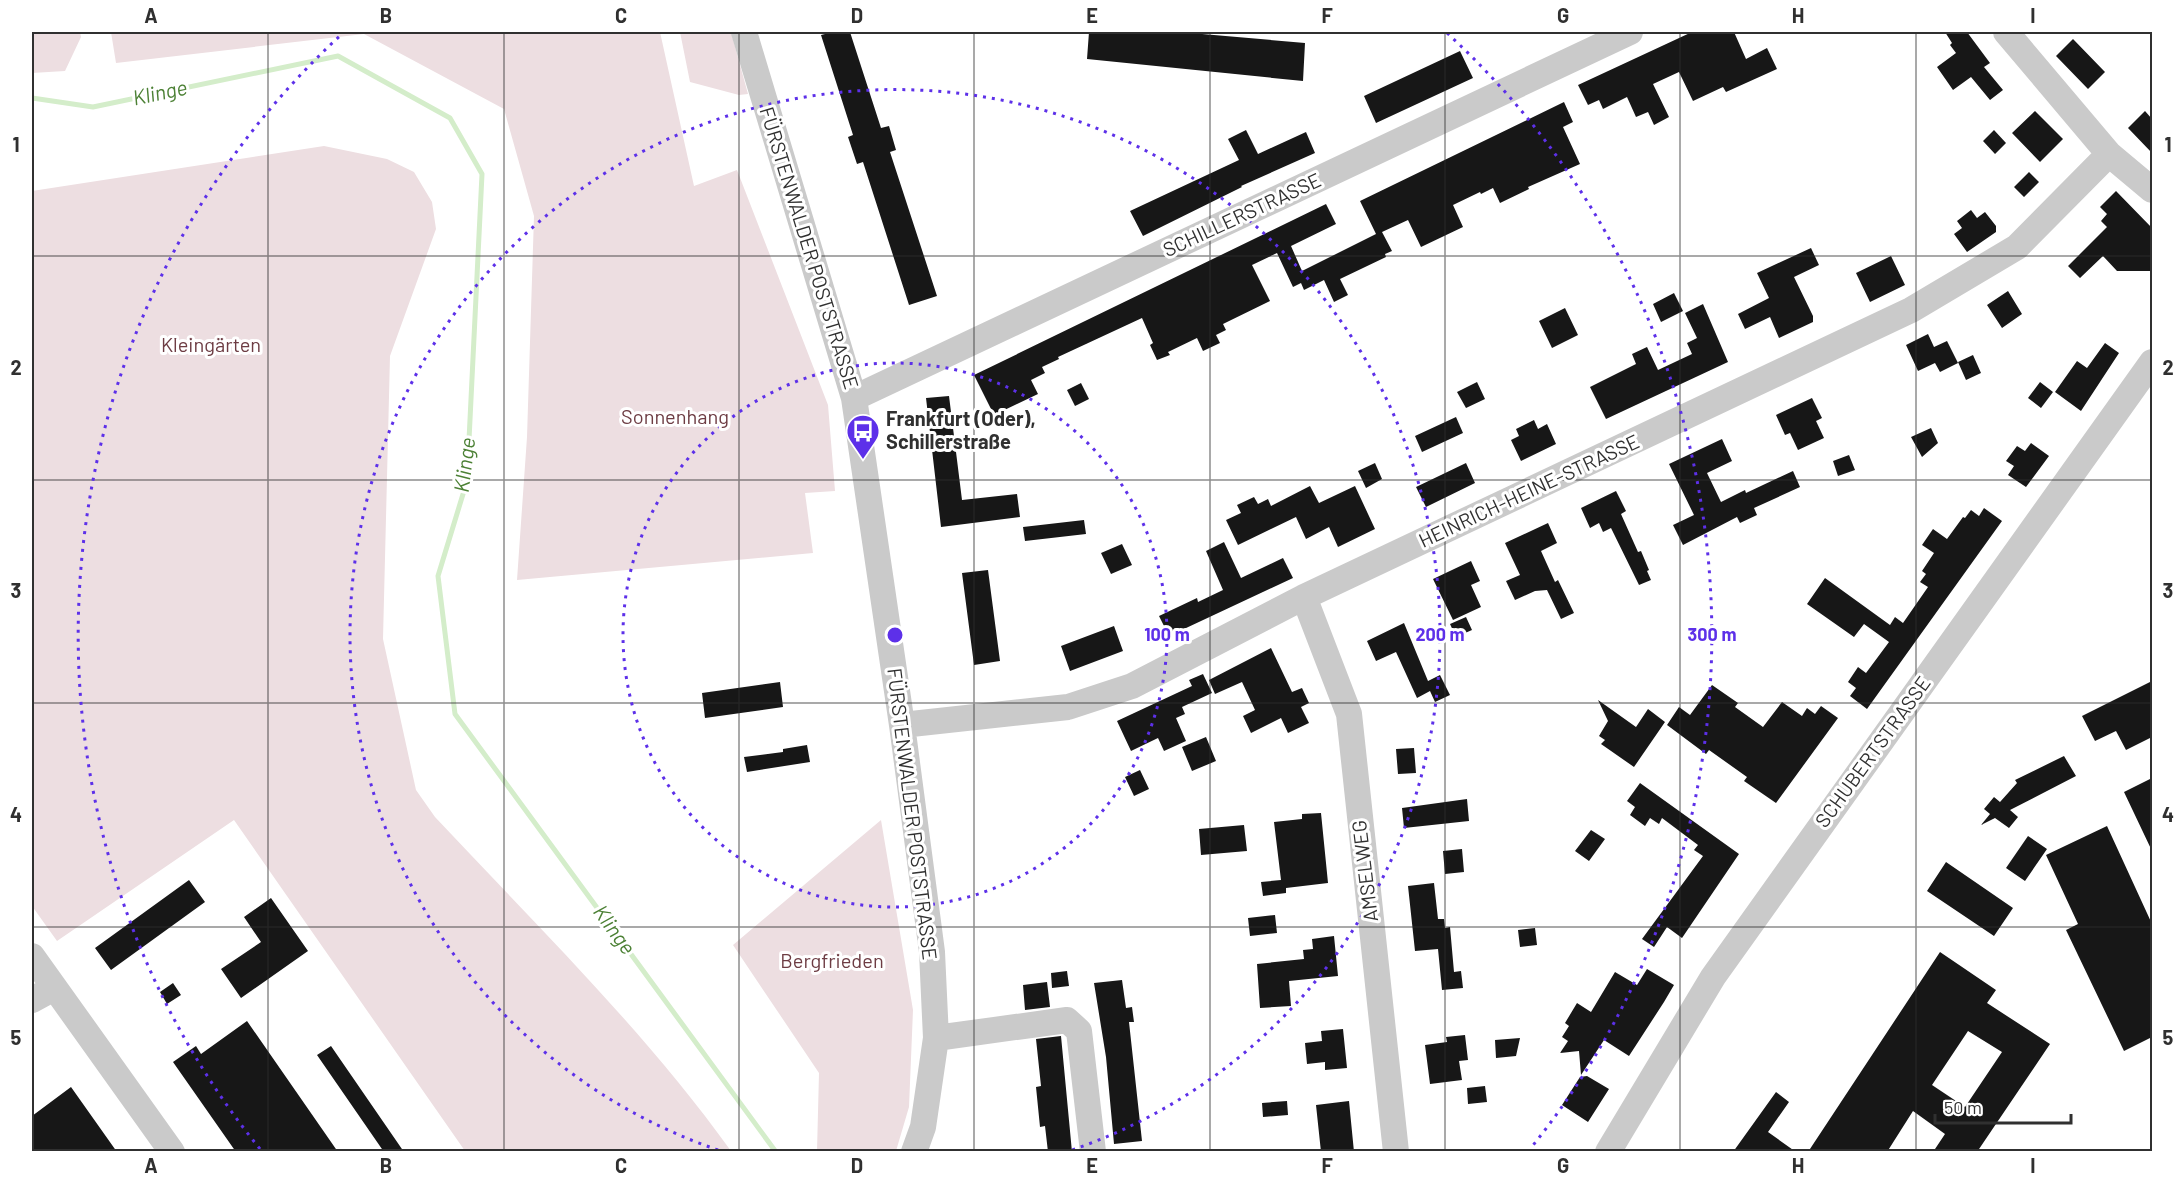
<svg xmlns="http://www.w3.org/2000/svg" width="2184" height="1183" font-family="Barlow,sans-serif">
<style>
.green{fill:#eddee1}
.lines{fill:none;stroke-linecap:round;stroke-linejoin:round}
.stream{stroke:#d4edca;stroke-width:5}
.building{fill:#171717;fill-rule:evenodd}
.minor{stroke:#cacaca;stroke-width:26}
.grid{fill:none;stroke:#303030;stroke-width:1.5;stroke-opacity:0.55}
.ring{fill:none;stroke:#5d30e9;stroke-width:3;stroke-dasharray:3 6}
.labels{text-anchor:middle;stroke-width:6;stroke-linejoin:round;paint-order:stroke}
.street-label{font-size:20px;fill:#303030;stroke:#fff}
.park-label{font-size:20px;fill:#6d3c43;stroke:#fff}
.poi-label{font-size:20px;font-weight:bold;fill:#303030;stroke:#fff;text-anchor:start}
.water-label{font-size:21px;font-style:italic;fill:#4c8135;stroke:#fff}
.centre{fill:#5d30e9;stroke:#fff;stroke-width:3}
.ring-label{font-size:18px;text-anchor:middle;font-weight:bold;fill:#5d30e9;stroke:#fff;stroke-width:6;stroke-linejoin:round;paint-order:stroke}
.neatline{fill:none;stroke:#303030;stroke-width:2}
.grid-label{font-size:20px;text-anchor:middle;font-weight:bold;fill:#303030}
</style>
<rect width="100%" height="100%" fill="#fff"/>
<path class="green" d="M32,32H80L81,37L65,71L32,73Z
M111,32H660L694,186L737,170L828,405L835,491L805,493L813,553L517,580L527,437L534,216L504,109L364,34L116,63Z
M680,32H731L748,94L739,95L690,82Z
M324,146L387,159L414,172L432,202L436,229L390,356L383,639L416,790L435,817C537,926 644,1030 731,1151H465L234,820L57,941L32,906V191Z
M881,820L913,1010L909,1107L896,1151H817L819,1073L733,945Z"/>
<g class="lines">
<path class="stream" d="M32,98L93,107L338,56L450,118L482,174L467,481L438,576L455,714L776,1152"/>
</g>
<path class="building" d="M833,32H850L881,128L889,126L896,150L890,152L937,296L909,305L863,162L857,164L848,137L853,135L821,35Z
M1089,32H1179L1305,43L1303,81L1087,59Z
M1692,32H1734L1746,59L1767,48L1777,69L1726,92L1723,87L1693,101L1679,72L1653,84L1669,117L1654,125L1648,112L1636,117L1627,97L1603,109L1599,100L1588,105L1578,85Z
M1945,32H1967L1990,63L1984,67L2003,90L1990,100L1971,77L1953,90L1937,67L1956,53L1950,45L1952,43Z
M2073,39L2105,72L2088,89L2056,56Z
M1460,51L1473,78L1376,123L1364,96Z
M1564,102L1573,122L1563,127L1580,164L1528,187L1529,189L1500,203L1493,188L1481,194L1480,192L1453,205L1463,227L1421,247L1408,220L1382,232L1392,251L1385,254L1386,257L1340,279L1348,295L1334,302L1324,280L1304,290L1301,283L1293,287L1277,253L1252,265L1270,301L1223,324L1226,330L1216,335L1220,343L1203,351L1197,338L1168,352L1170,355L1157,360L1150,345L1153,343L1142,318L1058,357L1059,359L1042,367L1045,373L1031,380L1038,394L994,415L974,375L1326,204L1336,224L1291,246L1302,271L1376,234L1360,201Z
M2035,111L2063,139L2040,162L2012,133Z
M2145,111L2152,119V153L2128,128Z
M1246,130L1258,154L1306,132L1315,153L1241,186L1242,187L1143,236L1130,211L1239,160L1228,139Z
M1994,130L2006,143L1995,154L1983,141Z
M2029,172L2039,182L2024,197L2014,187Z
M2116,191L2152,228V271H2117L2103,256L2080,278L2068,266L2107,227L2101,221L2107,214L2100,207Z
M1971,210L1977,218L1985,212L1996,226V232L1967,252L1954,234L1962,228L1957,221Z
M1811,248L1819,265L1794,277L1813,316V322L1779,338L1770,317L1745,329L1738,314L1769,298L1757,273Z
M1891,256L1905,285L1870,302L1856,273Z
M2008,291L2022,314L2002,328L1987,305Z
M1674,293L1683,311L1661,322L1653,304Z
M1703,304L1728,362L1606,419L1590,387L1636,364L1632,354L1647,347L1658,370L1692,354L1687,343L1697,338L1685,313Z
M1565,308L1578,335L1552,348L1539,321Z
M1928,334L1934,347L1947,341L1958,363L1940,372L1935,363L1918,371L1906,345Z
M2105,343L2119,353L2081,411L2055,392L2077,361L2087,368Z
M1973,355L1981,373L1966,380L1958,362Z
M1477,382L1485,399L1466,408L1457,392Z
M2040,382L2053,392L2041,408L2028,398Z
M1081,383L1089,399L1075,406L1067,390Z
M949,396L962,500L1017,494L1020,517L941,527L926,398Z
M1812,398L1822,418L1816,421L1824,438L1798,450L1790,433L1785,435L1776,415Z
M1456,417L1463,433L1422,452L1415,436Z
M1534,420L1538,429L1547,424L1556,444L1521,461L1511,440L1519,436L1516,429Z
M1931,428L1938,443L1922,457L1911,437Z
M1722,439L1732,461L1707,473L1721,502L1745,490L1746,493L1793,471L1800,487L1754,508L1757,515L1740,523L1737,517L1683,545L1673,525L1694,515L1669,464Z
M2031,443L2049,456L2026,487L2008,475L2014,466L2006,461L2017,446L2025,451Z
M1849,455L1855,470L1838,476L1833,461Z
M1375,463L1382,479L1366,488L1358,471Z
M1466,463L1475,483L1426,507L1416,487Z
M1310,486L1319,503L1355,486L1375,529L1338,547L1329,527L1306,539L1296,517L1238,545L1226,520L1241,513L1237,505L1254,497L1258,504L1268,499L1271,506Z
M1616,491L1626,511L1621,514L1638,552L1641,551L1649,570L1647,571L1651,580L1639,585L1611,528L1603,532L1599,523L1590,528L1581,508Z
M1984,508L2002,521L1867,709L1850,696L1856,688L1848,682L1858,667L1866,673L1889,642L1864,624L1854,637L1807,604L1825,578L1890,625L1895,617L1903,623L1928,587L1920,582L1926,574L1922,571L1934,553L1922,545L1933,529L1947,539L1963,517L1965,518L1971,510L1979,516Z
M1084,520L1086,534L1025,541L1023,527Z
M1548,523L1557,543L1541,551L1555,582L1558,580L1574,613L1561,619L1547,590L1535,591L1515,600L1506,581L1520,575L1505,543Z
M1224,542L1241,578L1283,558L1293,578L1169,636L1159,616L1197,598L1198,602L1223,590L1206,551Z
M1122,544L1132,565L1111,574L1101,553Z
M1471,561L1480,581L1471,585L1481,607L1453,620L1433,579Z
M988,570L1000,661L974,665L962,573Z
M1466,617L1472,630L1456,637L1450,624Z
M1404,623L1428,681L1440,675L1450,695L1435,702L1430,691L1417,698L1396,652L1376,661L1367,641Z
M1114,626L1123,651L1070,671L1061,646Z
M1271,648L1292,692L1302,688L1309,703L1301,707L1309,723L1288,733L1281,718L1251,733L1243,716L1255,710L1242,682L1215,694L1209,680Z
M1203,674L1212,693L1182,707L1185,714L1176,718L1186,741L1164,751L1158,738L1131,751L1117,721L1192,686L1189,680Z
M2152,681V737L2126,750L2116,731L2095,741L2082,716Z
M780,682L783,707L705,718L702,693Z
M1712,685L1738,703L1735,707L1763,727L1782,702L1802,716L1807,708L1815,714L1821,706L1838,718L1776,803L1744,781L1747,777L1709,750L1706,754L1667,725L1679,707L1690,715Z
M1598,700L1636,727L1648,709L1665,722L1634,767L1601,744L1605,740L1599,736L1608,721Z
M1206,737L1216,761L1192,771L1182,747Z
M807,745L810,762L747,772L744,757L783,752V749Z
M1414,748L1416,773L1398,774L1396,749Z
M2064,756L2076,776L2010,810L2018,817L2009,828L1995,818L1981,825L1990,814L1984,809L1994,797L2000,802L2017,783L2015,780Z
M1140,770L1149,789L1134,796L1125,777Z
M2152,778V851L2124,792Z
M1640,783L1739,854L1682,938L1667,927L1654,947L1642,939L1703,856L1694,850L1698,845L1662,818L1659,824L1650,818L1645,826L1630,815L1635,807L1627,801Z
M1467,799L1469,821L1404,828L1402,808Z
M1321,813L1328,883L1286,888V893L1263,896L1261,882L1281,880L1274,822L1302,819V814Z
M1244,825L1247,851L1201,855L1199,829Z
M2107,826L2152,924V1037L2124,1051L2066,930L2078,924L2046,855Z
M1591,830L1605,839L1589,861L1575,851Z
M2028,836L2047,849L2025,881L2006,868Z
M1462,849L1464,872L1445,874L1443,851Z
M1946,862L2013,908L1994,936L1927,891Z
M189,880L205,902L111,970L95,948Z
M1434,883L1438,919H1444L1445,928L1450,927L1454,972L1461,971L1463,988L1442,990L1438,949L1415,951L1408,886Z
M271,898L308,951L241,998L221,969L261,942L244,917Z
M1275,915L1277,933L1250,936L1248,918Z
M1535,928L1537,945L1520,947L1518,930Z
M1334,936L1338,976L1289,981L1291,1006L1260,1008L1257,964L1304,959L1303,950L1313,949L1312,939Z
M1940,952L1996,990L1987,1003L2050,1044L1977,1152H1933L1945,1134L1913,1111L1887,1152H1808ZM1968,1031L2002,1052L1965,1107L1932,1085Z
M1647,969L1674,985L1664,1002L1629,1056L1604,1040L1581,1075L1579,1051L1560,1053L1568,1041L1562,1037L1569,1026L1565,1023L1577,1003L1591,1012L1615,972L1637,985Z
M1067,971L1069,986L1052,988L1051,973Z
M1122,980L1126,1008L1132,1007L1134,1022H1129L1142,1141L1114,1144L1106,1057L1094,983Z
M1047,982L1050,1007L1025,1010L1023,985Z
M173,983L181,995L167,1004L160,992Z
M247,1021L338,1152H236L173,1062L196,1046L201,1054Z
M1343,1029L1347,1068L1325,1070V1062L1307,1064L1305,1043L1322,1041L1321,1031Z
M1465,1035L1468,1060L1459,1061L1462,1080L1430,1084L1425,1045L1447,1042L1446,1037Z
M1061,1036L1072,1152H1048L1045,1126L1040,1127L1036,1087L1041,1086L1036,1039Z
M1520,1038L1516,1056L1496,1058L1495,1040Z
M331,1046L404,1152H384L317,1055Z
M1587,1076L1609,1089L1588,1122L1562,1105L1580,1077Z
M1485,1086L1487,1102L1468,1104L1467,1088Z
M71,1087L117,1152H32V1116Z
M1776,1092L1789,1102L1768,1132L1796,1152H1733Z
M1287,1101L1288,1115L1263,1117L1262,1103Z
M1349,1101L1354,1152H1321L1316,1105Z"/>
<g class="lines">
<path class="minor" d="M744,32L854,398L902,725L932,952L936,1038L923,1127L914,1152
M2006,32L2109,154L2152,190
M854,398L1630,32
M1304,597L1349,714L1396,1152
M902,725L1068,707L1132,686L1304,597L1911,310L2017,247L2109,154
M32,956L172,1152
M32,1000L54,988
M936,1038L1067,1020L1079,1031L1093,1152
M1608,1152L1713,977L2152,362"/>
</g>
<path class="grid" d="M268,32V1152M504,32V1152M739,32V1152M974,32V1152M1210,32V1152M1445,32V1152M1680,32V1152M1916,32V1152M32,256H2152M32,480H2152M32,703H2152M32,927H2152"/>
<g class="ring">
<circle cx="895" cy="635" r="272"/>
<path d="M718 1150A545 545 0 1 1 1072 1150"/>
<path d="M260 1149A817 817 0 0 1 343 33M1447 33A817 817 0 0 1 1530 1149"/>
</g>
<defs>
<symbol id="bus-pin" viewBox="-11 -11 22 30"><path d="M0 17L-7.5 6A9.5 9.5 0 1 1 7.5 6Z" fill="#5d30e9" stroke="#fff"/><path d="M-5-6H5V4H4V6H2V4H-2V6H-4V4H-5ZM-3.5-4V0h7V-4ZM-3.5 1.2v1.5H-2V1.2ZM2 1.2v1.5H3.5V1.2Z" fill="#fff"/></symbol>
</defs>
<g fill-rule="evenodd">
<use href="#bus-pin" x="844" y="412" width="38" height="52"/>
</g>
<g class="labels">
<g class="street-label">
<text transform="translate(1242 215) rotate(-25)" y="7">SCHILLERSTRASSE</text>
<text transform="translate(809 248) rotate(73)" y="7">FÜRSTENWALDER POSTSTRASSE</text>
<text transform="translate(1529 491) rotate(-25)" y="7">HEINRICH-HEINE-STRASSE</text>
<text transform="translate(1873 752) rotate(-54)" y="7">SCHUBERTSTRASSE</text>
<text transform="translate(912 814) rotate(83)" y="7">FÜRSTENWALDER POSTSTRASSE</text>
<text transform="translate(1365 871) rotate(-97)" y="7">AMSELWEG</text>
</g>
<g class="park-label">
<text x="211" y="352">Kleingärten</text>
<text x="675" y="424">Sonnenhang</text>
<text x="832" y="968">Bergfrieden</text>
</g>
<g class="poi-label">
<text x="886" y="426">Frankfurt (Oder),<tspan x="886" dy="23">Schillerstraße</tspan></text>
</g>
<g class="water-label">
<text transform="translate(160 93) rotate(-12)" y="7">Klinge</text>
<text transform="translate(465 465) rotate(-83)" y="7">Klinge</text>
<text transform="translate(614 930) rotate(54)" y="7">Klinge</text>
</g>
</g>
<circle cx="895" cy="635" r="9" class="centre"/>
<g class="ring-label">
<text x="1167" y="641">100 m</text>
<text x="1440" y="641">200 m</text>
<text x="1712" y="641">300 m</text>
</g>
<rect width="2184" height="1183" fill="none" stroke="#ffffff" stroke-width="66"/>
<path d="M1935 1114v9h136v-9" fill="none" stroke="#303030" stroke-width="3"/>
<text x="1944" y="1114" font-size="18" fill="#303030" stroke="#ffffff" stroke-width="4.5" paint-order="stroke">50 m</text>
<rect x="33" y="33" width="2118" height="1117" class="neatline"/>
<g class="grid-label">
<text x="151" y="23">A</text>
<text x="386" y="23">B</text>
<text x="621" y="23">C</text>
<text x="857" y="23">D</text>
<text x="1092" y="23">E</text>
<text x="1327" y="23">F</text>
<text x="1563" y="23">G</text>
<text x="1798" y="23">H</text>
<text x="2033" y="23">I</text>
<text x="16" y="152">1</text>
<text x="2168" y="152">1</text>
<text x="16" y="375">2</text>
<text x="2168" y="375">2</text>
<text x="16" y="598">3</text>
<text x="2168" y="598">3</text>
<text x="16" y="822">4</text>
<text x="2168" y="822">4</text>
<text x="16" y="1045">5</text>
<text x="2168" y="1045">5</text>
<text x="151" y="1173">A</text>
<text x="386" y="1173">B</text>
<text x="621" y="1173">C</text>
<text x="857" y="1173">D</text>
<text x="1092" y="1173">E</text>
<text x="1327" y="1173">F</text>
<text x="1563" y="1173">G</text>
<text x="1798" y="1173">H</text>
<text x="2033" y="1173">I</text>
</g>
</svg>
